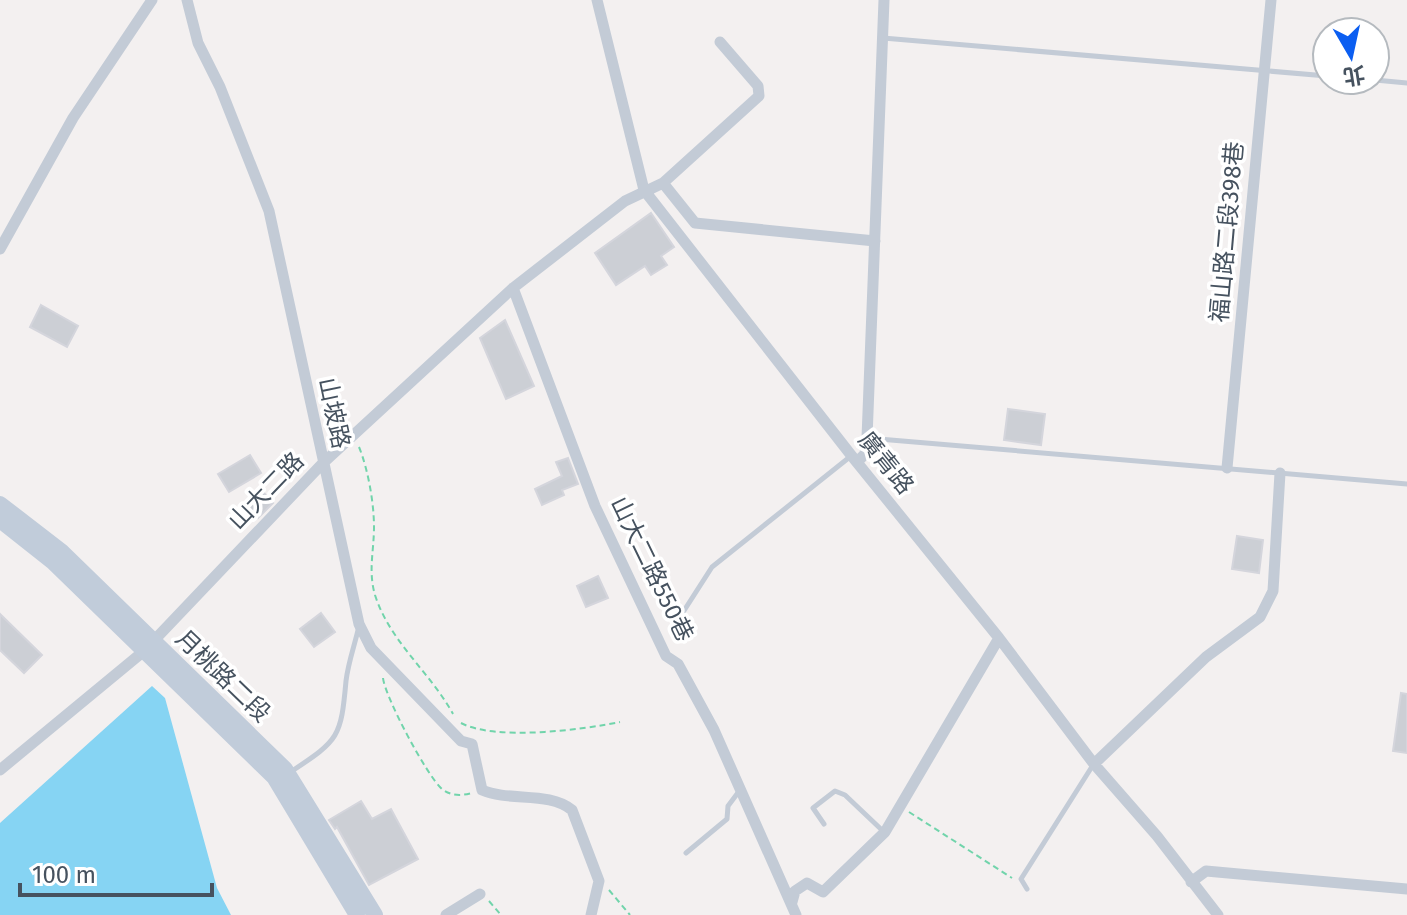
<svg xmlns="http://www.w3.org/2000/svg" width="1407" height="915" font-family="'Fira Sans','Noto Sans TC',sans-serif">
<style>
.water{fill:#86d4f3}
.building{fill:#cccfd5;stroke:#d4d5dc;stroke-width:2}
.lines{fill:none;stroke-linecap:round;stroke-linejoin:round}
.path{stroke:#71d4ab;stroke-width:2;stroke-dasharray:6 4;stroke-linecap:butt}
.lane{stroke:#c3cbd6;stroke-width:5}
.street{stroke:#c3cbd6;stroke-width:11}
.secondary{stroke:#c1ccda;stroke-width:16}
.labels{text-anchor:middle;stroke-width:7;stroke-linejoin:round;paint-order:stroke}
.street-label{font-size:24px;fill:#46525f;stroke:#fff}
</style>
<rect width="100%" height="100%" fill="#f3f0f0"/>
<path class="water" d="M152,686L165,698L217,888L231,915H0V823Z"/>
<path class="building" d="M651,213L674,247L661,256L667,265L651,275L645,266L616,285L595,253Z
M41,305L78,326L67,347L30,327Z
M505,320L534,386L506,399L480,338Z
M1008,409L1045,414L1041,445L1004,440Z
M250,455L261,473L229,492L218,474Z
M568,458L578,484L562,490L564,495L542,505L535,489L562,476L556,462Z
M263,492L273,503L258,518L248,506Z
M1237,536L1263,540L1259,573L1232,569Z
M598,576L608,598L586,607L577,586Z
M321,613L335,632L314,647L300,629Z
M0,614L42,655L24,673L0,650Z
M1401,693L1407,694V753L1393,751Z
M361,801L372,819L391,809L418,859L369,885L337,827L335,829L329,820Z"/>
<g class="lines">
<path class="path" d="M359,447C368,469 374,503 374,527C374,551 368,571 375,595C390,642 430,672 453,714
M383,678C385,697 427,776 442,789C451,796 461,796 472,793
M461,723C495,741 581,730 620,722
M909,812L1012,878
M609,890L630,915
M489,901L501,915"/>
<path class="lane" d="M883,38L1327,76
M1375,80L1407,83
M867,438L1407,484
M678,620L712,567L851,456
M292,771C339,740 341,737 346,681C348,663 355,644 359,626
M824,824L813,808L835,791L845,795L884,832
M686,853L727,819L728,806L740,790
M1027,889L1021,879L1093,765"/>
<path class="street" d="M187,0L198,43L220,87L269,211L359,624L371,648L461,741L472,744L482,790C510,802 549,791 572,810L599,881L591,915
M597,0L644,190L851,455L999,638L1094,764L1157,836L1218,915
M663,183L695,223L875,241
M0,249L73,118L152,0
M513,288L595,506L666,656L678,664L714,730L796,915
M858,461L865,454L867,438L884,0
M1227,468L1271,0
M1094,764L1206,657L1260,617L1273,591L1280,473
M0,770L144,651L322,464L513,288L625,201L663,183L759,96L758,86L720,42
M1191,882L1206,871L1407,889
M792,902L795,891L807,883L823,892L885,832L999,638
M446,915L480,894"/>
<path class="secondary" d="M0,504L61,551L285,769L375,915
M0,520L53,562L274,777L357,915"/>
</g>
<g class="labels">
<g class="street-label">
<text transform="translate(1227 232) rotate(-85)" y="8">福山路二段398巷</text>
<text transform="translate(334 413) rotate(78)" y="8">山坡路</text>
<text transform="translate(886 463) rotate(51)" y="8">廣青路</text>
<text transform="translate(266 491) rotate(-46)" y="8">山大二路</text>
<text transform="translate(652 569) rotate(64)" y="8">山大二路550巷</text>
<text transform="translate(223 676) rotate(44)" y="8">月桃路二段</text>
</g>
</g>
<g transform="translate(1351 56) rotate(171)"><circle r="38" fill="#ffffff" stroke="#b5babf" stroke-width="2"/>
<path d="M0-6L14 30L0 20L-14 30Z" fill="#0b5ef1"/>
<text y="-12" font-size="22" font-weight="bold" text-anchor="middle" fill="#46525f">北</text>
</g>
<path d="M20 883v12h192v-12" fill="none" stroke="#46525f" stroke-width="4"/>
<text x="32" y="883" font-size="24" fill="#46525f" stroke="#ffffff" stroke-width="6" paint-order="stroke">100 m</text>
</svg>
